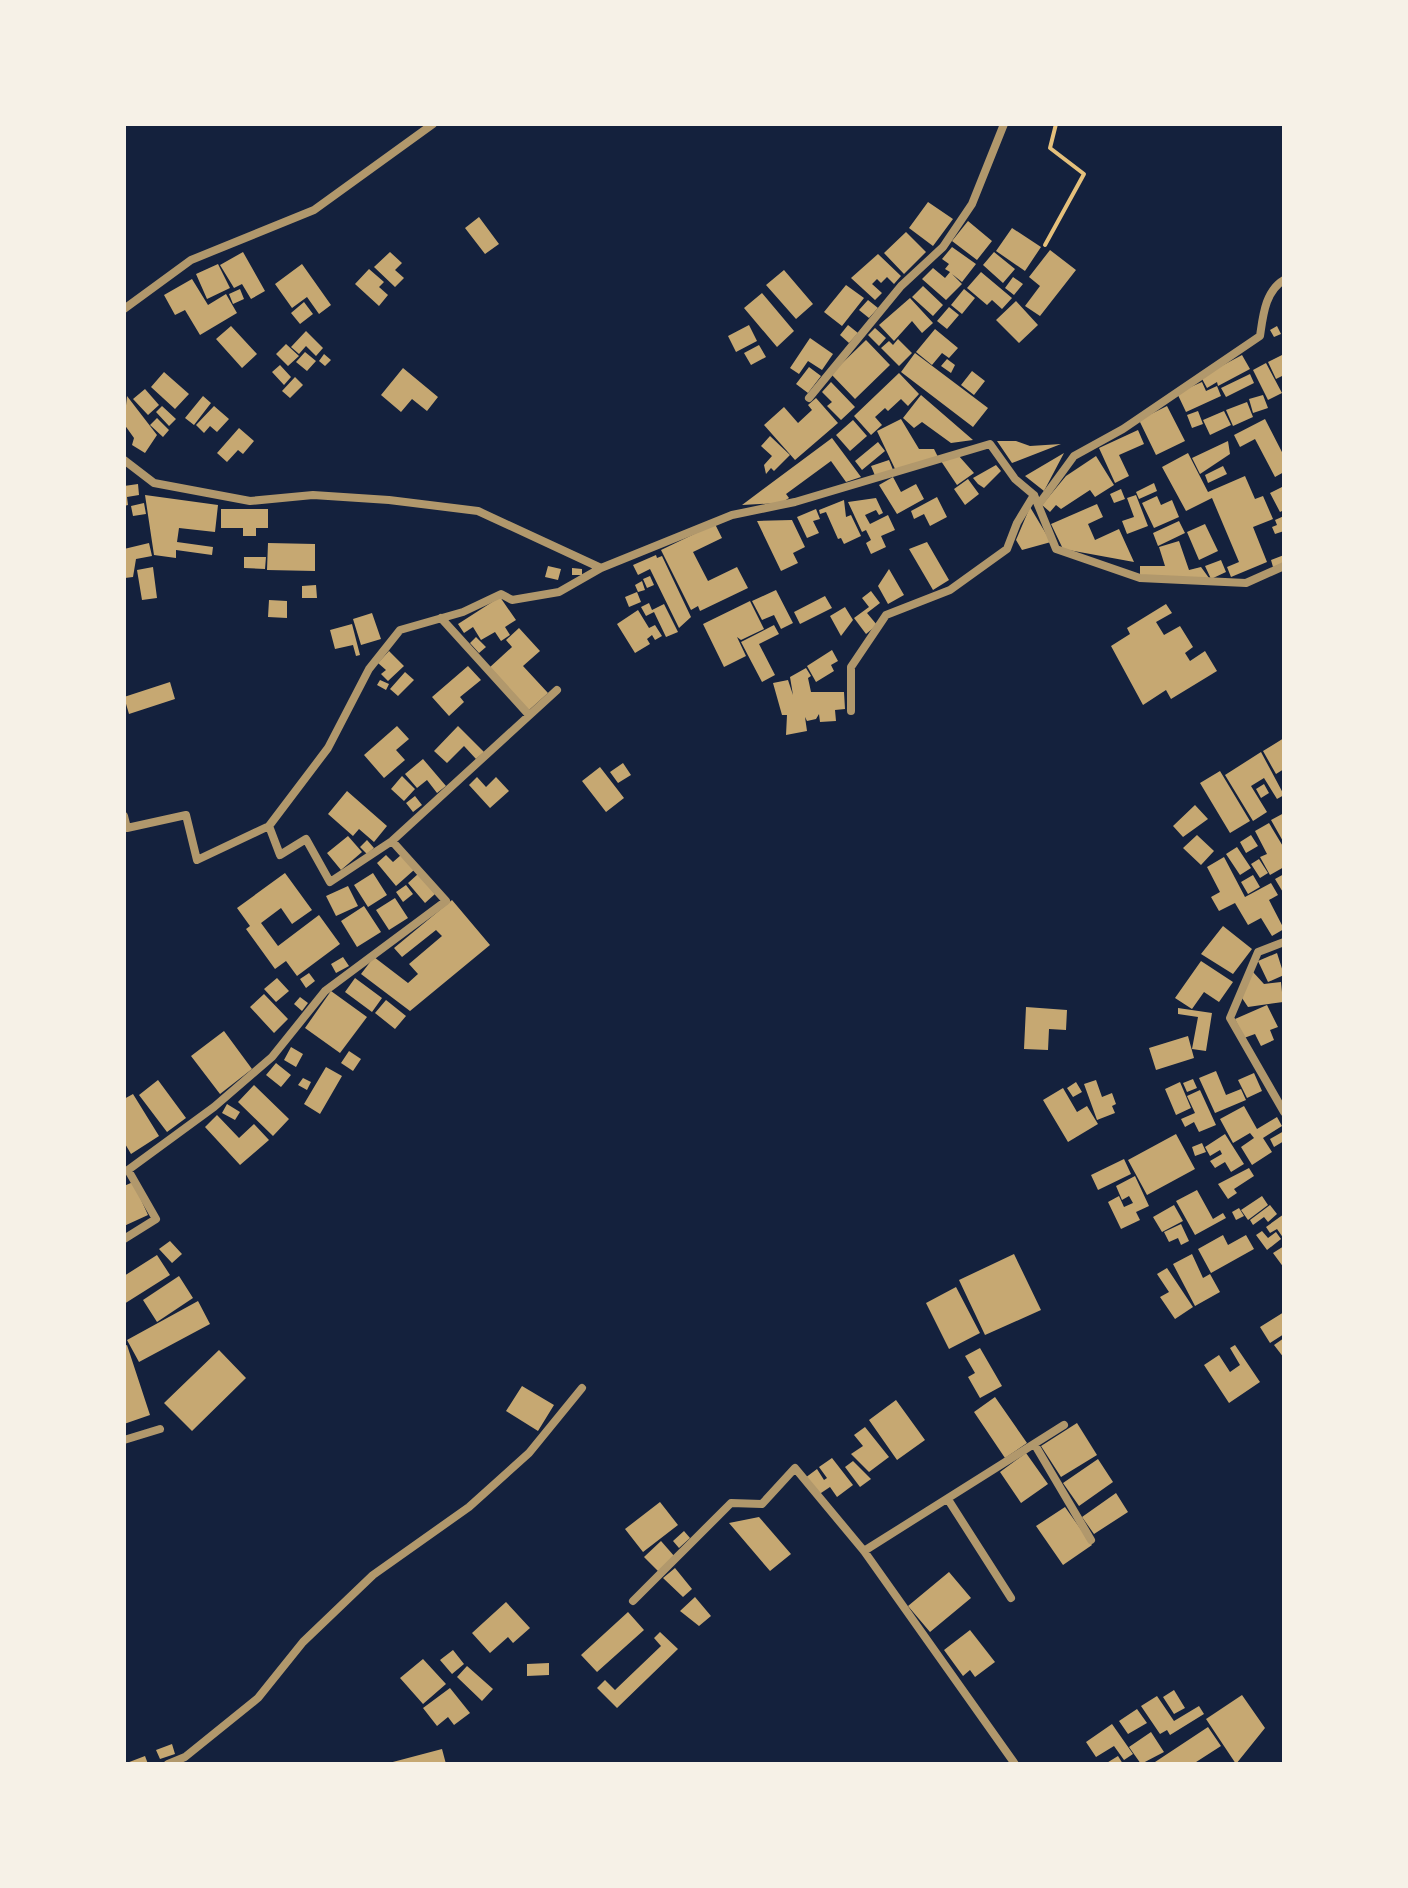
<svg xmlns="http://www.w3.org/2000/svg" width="1408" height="1888" font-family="Bitter,serif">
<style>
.building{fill:#c6a872}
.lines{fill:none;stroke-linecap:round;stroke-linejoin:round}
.path{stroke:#e5c07b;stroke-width:4}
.minor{stroke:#b1986c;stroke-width:8}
</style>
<rect width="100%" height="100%" fill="#14213d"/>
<path class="building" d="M928,202L953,219L933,246L909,228Z
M479,217L499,244L485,254L465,228Z
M968,221L992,241L977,260L952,241Z
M1012,228L1041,247L1025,271L996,251Z
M906,232L926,252L904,274L884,253Z
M952,247L976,264L962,282L952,274L962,284L946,300L922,279L933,268L945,278L950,272L945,269L949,264L942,259Z
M1050,250L1076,270L1040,316L1025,306L1040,286L1029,277Z
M243,252L265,291L251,299L242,284L234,288L220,265Z
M390,252L402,263L395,270L404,278L395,287L374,267Z
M994,252L1015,269L1003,283L983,265Z
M878,254L901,276L894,284L887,277L881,283L877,279L872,284L882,293L875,300L851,278Z
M218,264L230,288L207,299L196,274Z
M302,264L331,305L319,314L307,297L292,308L275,284Z
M369,269L384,282L379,287L388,295L379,306L355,284Z
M784,270L813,304L796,319L766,285Z
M981,272L1012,298L1002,309L992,300L987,305L967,288Z
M1013,277L1023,284L1014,295L1005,288Z
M192,279L208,305L226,294L237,313L200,335L185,310L175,315L164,295Z
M846,285L864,298L842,326L824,312Z
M923,286L943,305L933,316L912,297Z
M240,289L244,299L233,304L229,294Z
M964,289L975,298L962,314L951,305Z
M762,293L794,331L777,347L744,308Z
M910,298L933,323L922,333L912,321L894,341L879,325Z
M868,300L878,308L869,318L859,310Z
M1016,301L1038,325L1019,343L996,320Z
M304,302L313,314L300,324L291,313Z
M949,307L959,315L947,329L937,321Z
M749,325L757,341L736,352L728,336Z
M848,325L858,333L849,343L840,335Z
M231,326L257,354L242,368L216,339Z
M1277,326L1281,334L1274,337L1270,330Z
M875,328L886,338L879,346L868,335Z
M935,329L958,348L949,358L942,353L932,365L916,352Z
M306,331L323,348L316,356L306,346L299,354L291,347Z
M810,338L833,354L822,370L808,361L799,374L790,368Z
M898,339L912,353L899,366L881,348L889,341L893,345Z
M866,340L890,365L855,399L831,374Z
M286,344L299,356L288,366L276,354Z
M759,345L766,357L751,365L744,353Z
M305,352L316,361L307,371L296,362Z
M915,353L988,408L973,427L901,372Z
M324,354L331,360L325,366L319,361Z
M1284,354V375L1276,379L1268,362Z
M1242,355L1250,369L1218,386L1217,382L1207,388L1201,377Z
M947,359L955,365L951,373L941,366Z
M1266,363L1282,393L1268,400L1253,370Z
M280,365L291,377L284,385L272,372Z
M809,367L821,376L808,393L796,384Z
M403,368L438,397L427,411L412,399L401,412L381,395Z
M972,371L985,381L974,395L961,385Z
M164,372L189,394L175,409L151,387Z
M899,373L919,394L908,406L901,399L888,411L885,408L875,417L882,425L871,435L854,416Z
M1250,374L1254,383L1226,397L1221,388Z
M295,377L303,385L290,398L282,391Z
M831,382L855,407L841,420L827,406L832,402L822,392Z
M1202,382L1206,391L1217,386L1221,396L1186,412L1177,393Z
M145,389L159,405L148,415L133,399Z
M921,395L973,440L951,443L922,422L914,428L903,418Z
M1263,395L1268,408L1253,413L1249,399Z
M127,396L157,435L145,453L132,445L134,438L124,424Z
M203,396L211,403L194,425L185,418Z
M816,398L838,423L795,460L764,425L784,407L798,423L812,410L808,405Z
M1247,402L1253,417L1233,426L1226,410Z
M162,406L176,419L169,426L156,412Z
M214,406L229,419L217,432L210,426L204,433L196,425Z
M1167,406L1185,441L1156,455L1139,420Z
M1198,411L1203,424L1192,428L1187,415Z
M1224,411L1231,425L1210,435L1203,420Z
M157,418L169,430L163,437L150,425Z
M901,419L919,449H934L938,457L896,471L877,431Z
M1265,419L1284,456V472L1275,477L1255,439L1240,447L1234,435Z
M853,420L867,436L850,451L836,435Z
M239,428L254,441L243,454L238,450L227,462L217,453Z
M1138,430L1144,444L1119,455L1129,476L1115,483L1099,448Z
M770,436L790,455L774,471L771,468L766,474L764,465L772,456L761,446Z
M832,438L861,477L846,482L831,461L786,494L789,498L781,503L742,505Z
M997,441H1016L1030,446L1061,444L1012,463Z
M1228,441L1230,454L1200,474L1192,458Z
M878,442L885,451L862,470L855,461Z
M1064,453L1044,491L1025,476Z
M1188,453L1208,492L1245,476L1255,499L1263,496L1273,519L1253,527L1267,562L1231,577L1227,567L1239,562L1212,498L1186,511L1162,467Z
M958,455L974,473L957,485L939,458Z
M1096,456L1114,485L1095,497L1090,490L1061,509L1056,505L1050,512L1042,505L1066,476Z
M889,460L894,472L876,478L871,466Z
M996,465L1001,471L984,488L978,484L973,478Z
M1223,466L1227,474L1208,483L1205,475Z
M893,477L901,492L916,484L924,499L897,514L879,485Z
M968,479L979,494L965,505L954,489Z
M1154,483L1157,491L1139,499L1136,492Z
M138,484L139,495L127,497L128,505L124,506V486Z
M1284,486V510L1280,512L1270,493Z
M1121,489L1125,499L1114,503L1110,494Z
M145,495L218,505L215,532L179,528L177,542L213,547L212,555L176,550V558L154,555Z
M1136,495L1148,526L1127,534L1122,521L1134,517L1127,498Z
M1157,496L1161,505L1172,500L1179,517L1154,528L1142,503Z
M937,497L947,517L930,526L924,514L914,519L911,511Z
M876,498L883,513L879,515L876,510L865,515L870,524L888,515L895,530L881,536L886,547L871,554L866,543L871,540L866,530L862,532L848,502Z
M844,500L846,517L851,515L861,536L844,544L841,538L838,539L826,512L820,514L819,510Z
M144,503L146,514L133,516L131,506Z
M1097,504L1103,517L1088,524L1095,540L1119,529L1134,562L1063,549L1051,524Z
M1030,507L1051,542L1022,550L1016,540Z
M221,509H268V528H256V536H243V528H221Z
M816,509L820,519L813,521L819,533L807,538L797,517Z
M1284,516V531L1275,534L1272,527L1277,525L1275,520Z
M792,520L805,547L793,553L798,563L781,571L757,521Z
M1179,521L1185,533L1158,546L1153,533Z
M715,524L722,538L693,552L708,581L737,567L748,588L700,611L698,606L691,610L661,550Z
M1205,524L1218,551L1199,560L1187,532Z
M1179,541L1189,570L1201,567L1209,578L1140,577V566H1165L1159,547Z
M927,542L949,580L933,590L909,549Z
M149,543L152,556L136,559L133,577L125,578L124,549Z
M268,543L315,544V571L267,570Z
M656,555L657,558L662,556L691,617L679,628L650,569L638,575L633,565Z
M1284,555V563L1273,567L1271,560Z
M244,557H266L265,569L244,568Z
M1221,560L1226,572L1211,579L1205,566Z
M548,566L561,569L558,580L545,577Z
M153,567L157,598L142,600L137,570Z
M572,568L582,569V575H572Z
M889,569L904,595L888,604L878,586Z
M650,576L654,585L647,588L643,579Z
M642,581L645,590L638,592L635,585Z
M316,585L317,598H302V586Z
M776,590L793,623L781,629L774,615L762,620L752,601Z
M871,591L880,603L867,613L877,625L866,634L854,618L869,607L862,598Z
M637,592L641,602L629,607L625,597Z
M825,596L832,608L800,624L794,612Z
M500,597L516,620L505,627L510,635L501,641L495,632L481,640L473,627L464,633L458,624Z
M269,600L287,601V618L268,617Z
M750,601L764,629L741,640L737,637L746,656L724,667L703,624Z
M649,603L652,610L664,604L678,632L666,637L654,612L646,616L641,607Z
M1166,604L1172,613L1156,622L1164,635L1180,626L1193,647L1185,653L1190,661L1205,651L1217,671L1171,699L1166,690L1143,705L1111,646L1130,634L1127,628Z
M845,607L853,620L841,636L830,616Z
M638,610L649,628L655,625L662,636L655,640L652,635L647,639L650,644L635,653L617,624Z
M372,613L381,639L361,645L353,619Z
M352,624L360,655L356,656L353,645L335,649L330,630Z
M774,625L779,634L759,644L775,675L762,682L741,642Z
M519,628L540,651L523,666L548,693L528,711L489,668L512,647L506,640Z
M476,637L486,647L479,653L470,643Z
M832,650L838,661L831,665L834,671L816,682L807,666Z
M389,651L404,666L388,681L381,674L386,670L378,663Z
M468,666L481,680L460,697L464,702L449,716L432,697Z
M806,668L811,676L808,678L811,692H844L845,709L835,710L836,721L820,722L819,714L816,719L807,721L805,717L807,731L786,735L787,715H782L773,683L788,680L793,695L790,677Z
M405,672L414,680L398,696L390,689Z
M380,680L389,684L386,690L377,685Z
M170,682L175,699L129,714L124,697Z
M397,726L409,739L396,750L405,760L384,778L364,755Z
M458,726L484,752L476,759L464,746L447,763L434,751Z
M1284,738V769L1276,774L1263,751Z
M1261,752L1284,795L1277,799L1264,778L1251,786L1267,812L1253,821L1225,775Z
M423,759L446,786L437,793L427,780L417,788L405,774Z
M623,763L631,775L618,783L610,772Z
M600,767L624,798L606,812L582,781Z
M1220,771L1250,821L1230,833L1200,783Z
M402,776L415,789L404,801L391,789Z
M477,777L486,787L496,777L509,791L490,808L469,785Z
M1264,784L1269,793L1261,798L1256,789Z
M347,791L387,826L374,842L359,829L353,836L328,814Z
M415,796L422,805L413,812L406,803Z
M1195,805L1208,819L1183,837L1173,826Z
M1284,813V843L1271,820Z
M1269,823L1284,848V867L1270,875L1260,857L1267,854L1255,831Z
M1197,835L1214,851L1201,865L1183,848Z
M1251,835L1258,846L1246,853L1240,842Z
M348,836L362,852L341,870L327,853Z
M367,840L374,848L367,854L360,847Z
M1237,847L1251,868L1240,875L1226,854Z
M386,855L393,862L401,855L414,870L396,886L377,863Z
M1224,857L1245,897L1271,883L1278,895L1269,900L1284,929L1272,936L1261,918L1248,925L1235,903L1219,911L1211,897L1220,892L1207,867Z
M1259,859L1268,873L1260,878L1251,864Z
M285,873L312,910L292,924L281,908L261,923L278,946L319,915L340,944L297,976L286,961L275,969L246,929L250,926L237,908Z
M373,873L387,895L368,907L354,885Z
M418,874L435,894L425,903L408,883Z
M1284,874V894L1275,879Z
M1253,875L1260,887L1248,894L1241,882Z
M406,885L413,894L403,902L396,892Z
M348,886L358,906L336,916L326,896Z
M395,898L408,918L389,930L376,910Z
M452,900L490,945L410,1011L361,974L374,957L408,983L418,974L409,964L442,936L436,930L402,957L394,948Z
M364,906L381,932L357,947L341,921Z
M1223,926L1252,949L1233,974L1201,954Z
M1277,953L1284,975L1268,982L1258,961Z
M343,957L349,966L336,973L331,964Z
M1201,961L1233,982L1219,1002L1204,992L1192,1009L1175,998Z
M1253,972L1264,984L1281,982L1283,1002L1248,1007L1240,995Z
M309,973L315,981L306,988L300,979Z
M277,978L289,991L276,1002L264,989Z
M355,978L382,998L372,1012L345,992Z
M331,991L367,1017L340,1053L305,1028Z
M264,994L288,1019L274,1033L250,1007Z
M300,997L308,1003L302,1011L294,1004Z
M386,1000L406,1016L395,1029L375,1013Z
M1267,1005L1278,1027L1270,1030L1274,1040L1261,1046L1255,1034L1244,1038L1235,1019Z
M1026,1007L1067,1010L1066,1030L1049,1029L1048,1050L1024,1049Z
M1178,1008L1212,1013L1206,1051L1192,1049L1198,1017L1178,1014Z
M224,1031L252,1069L220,1094L191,1056Z
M1188,1036L1194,1058L1156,1070L1149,1048Z
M291,1047L303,1054L296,1067L284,1060Z
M349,1051L361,1059L353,1071L341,1063Z
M276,1063L291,1075L281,1087L266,1075Z
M326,1067L342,1076L320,1114L304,1104Z
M1216,1071L1226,1095L1241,1089L1246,1100L1215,1113L1199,1078Z
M1254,1073L1262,1091L1247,1098L1238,1080Z
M303,1078L311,1082L307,1090L298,1085Z
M1193,1079L1197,1088L1187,1092L1183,1083Z
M158,1080L186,1118L167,1132L139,1095Z
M1096,1080L1102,1097L1112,1093L1116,1104L1112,1106L1115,1113L1097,1120L1084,1084Z
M1076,1082L1082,1092L1073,1097L1067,1088Z
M1180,1082L1191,1108L1176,1115L1165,1089Z
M254,1085L289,1119L273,1136L238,1102Z
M1063,1088L1077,1112L1087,1106L1098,1124L1068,1142L1043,1100Z
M1200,1090L1216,1125L1199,1132L1194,1122L1185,1127L1181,1119L1195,1113L1187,1096Z
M133,1094L159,1136L131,1154L124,1142V1099Z
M227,1104L240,1112L235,1120L222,1113Z
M1244,1106L1257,1129L1277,1117L1282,1126L1263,1138L1272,1152L1252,1165L1241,1147L1254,1138L1250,1133L1233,1143L1220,1119Z
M217,1115L239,1138L254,1124L269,1140L240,1165L205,1127Z
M1284,1131V1141L1274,1147L1270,1139Z
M1176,1134L1195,1169L1147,1195L1128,1160Z
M1225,1134L1244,1164L1231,1172L1225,1162L1215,1168L1210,1161L1222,1154L1220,1150L1210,1156L1205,1147Z
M1202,1143L1206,1152L1195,1156L1192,1147Z
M1124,1159L1131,1174L1098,1190L1091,1175Z
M1249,1168L1254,1176L1234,1189L1237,1193L1228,1199L1218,1184Z
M1135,1176L1149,1206L1136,1212L1140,1220L1121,1229L1108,1202L1119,1196L1124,1207L1133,1203L1129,1196L1122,1200L1116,1186Z
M133,1182L148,1215L124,1226V1186Z
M1197,1190L1213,1219L1223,1213L1226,1218L1195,1235L1176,1201Z
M1262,1196L1268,1205L1248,1220L1241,1210Z
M1174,1205L1183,1221L1162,1232L1153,1217Z
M1270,1205L1277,1214L1268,1222L1264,1217L1253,1225L1250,1220Z
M1239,1208L1244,1216L1236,1220L1232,1212Z
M1284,1214V1239L1277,1229L1270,1233L1266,1227Z
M1181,1224L1189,1241L1181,1245L1178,1238L1169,1242L1164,1232Z
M1262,1231L1268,1238L1276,1232L1281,1239L1267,1250L1256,1235Z
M1223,1235L1228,1245L1246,1235L1254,1249L1211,1273L1198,1249Z
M170,1241L182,1254L172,1263L159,1249Z
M1284,1246V1268L1273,1253Z
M1014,1254L1041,1310L985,1335L959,1280Z
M1192,1254L1203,1278L1210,1274L1220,1292L1195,1306L1173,1264Z
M157,1255L170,1275L124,1304V1276Z
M1167,1268L1193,1307L1175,1319L1160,1297L1169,1292L1157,1274Z
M179,1276L193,1298L157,1322L143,1300Z
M956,1287L980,1333L949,1349L926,1303Z
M198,1301L210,1324L139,1362L127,1340Z
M1284,1312V1334L1270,1343L1260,1327Z
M1284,1338V1358L1274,1345Z
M127,1345L150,1415L124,1424V1346Z
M1235,1345L1260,1382L1229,1403L1204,1365L1219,1355L1230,1372L1240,1365L1230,1348Z
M980,1348L1002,1386L980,1398L968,1377L975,1373L965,1356Z
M219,1350L246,1378L192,1431L164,1403Z
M522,1386L554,1405L538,1431L506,1411Z
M995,1397L1027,1443L1005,1458L974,1412Z
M896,1400L925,1440L897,1460L869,1420Z
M1077,1423L1097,1455L1061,1477L1041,1446Z
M865,1427L889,1457L869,1472L851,1454L863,1446L854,1435Z
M1026,1453L1048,1484L1021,1503L1000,1472Z
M832,1458L853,1485L837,1497L830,1487L818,1495L805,1478L817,1469L824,1480L827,1478L819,1467Z
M1098,1459L1113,1482L1079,1506L1063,1483Z
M853,1461L871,1479L860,1487L845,1467Z
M1116,1493L1128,1512L1094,1534L1082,1517Z
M660,1502L678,1525L643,1552L625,1529Z
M1065,1507L1092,1545L1063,1565L1036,1526Z
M759,1517L791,1554L770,1571L729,1523Z
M684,1531L690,1538L679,1548L673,1541Z
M661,1541L675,1557L659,1572L644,1557Z
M675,1568L692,1589L683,1597L663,1578Z
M949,1572L971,1598L930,1632L908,1606Z
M695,1597L711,1616L699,1626L680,1611Z
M506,1602L530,1628L513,1643L508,1637L490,1653L472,1633Z
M628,1612L644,1630L597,1672L581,1655Z
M970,1630L995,1662L975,1677L970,1670L963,1676L944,1650Z
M660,1632L678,1649L617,1708L597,1688L605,1680L615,1690L661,1646L654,1638Z
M453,1650L464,1664L452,1674L440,1660Z
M423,1659L446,1684L423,1704L400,1678Z
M549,1663V1675L527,1676V1664Z
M467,1666L493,1689L482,1701L457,1677Z
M450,1688L470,1713L454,1725L448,1717L437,1726L423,1708Z
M1174,1690L1185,1708L1174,1714L1163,1697Z
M1242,1695L1265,1728L1236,1764L1206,1719Z
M1157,1696L1174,1721L1199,1706L1204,1714L1170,1735L1167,1730L1160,1734L1141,1706Z
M1137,1709L1147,1723L1128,1734L1119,1721Z
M1112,1724L1133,1754L1124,1760L1114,1746L1096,1757L1086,1742Z
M1208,1727L1221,1746L1193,1764H1152Z
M1151,1732L1164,1752L1141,1764L1129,1747Z
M172,1744L175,1754L160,1759L156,1750Z
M442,1749L446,1764H389V1763Z
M145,1756L148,1764H124Z
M1118,1756L1123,1764H1105Z"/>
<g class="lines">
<path class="path" d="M1045,245L1084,174L1050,148L1056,124"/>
<path class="minor" d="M124,309L191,260L314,210L433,124
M809,398L901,286L943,247L972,204L1004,124
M124,460L154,483L250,501L313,495L389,500L478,511L601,568L732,515L795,502L990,444L1015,479L1034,495L1056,549L1140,578L1246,583L1284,566
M1039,504L1074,456L1123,429L1260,336C1263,316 1265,291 1284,280
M441,618L529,715
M851,711V667L886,615L950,590L1007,549L1017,523L1034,495
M124,816L127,828L186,815L197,860L269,826L280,855L306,839L330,882L392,841L557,690
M269,826L328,748L369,669L400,630L463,612L501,594L512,600L559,592L601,568
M1284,942L1258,952L1230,1018L1284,1112
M124,1239L156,1219L128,1170L214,1107L272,1057L325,991L446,901L392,841
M124,1440L160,1429
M1035,1445L1091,1540
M949,1501L1011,1598
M864,1551L1064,1425
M633,1601L731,1503L762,1504L795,1468L864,1551L1015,1764
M168,1764L185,1757L258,1698L303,1642L373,1575L469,1507L529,1453L582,1388"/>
</g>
<rect width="1408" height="1888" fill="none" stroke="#f6f1e7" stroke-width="252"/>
</svg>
